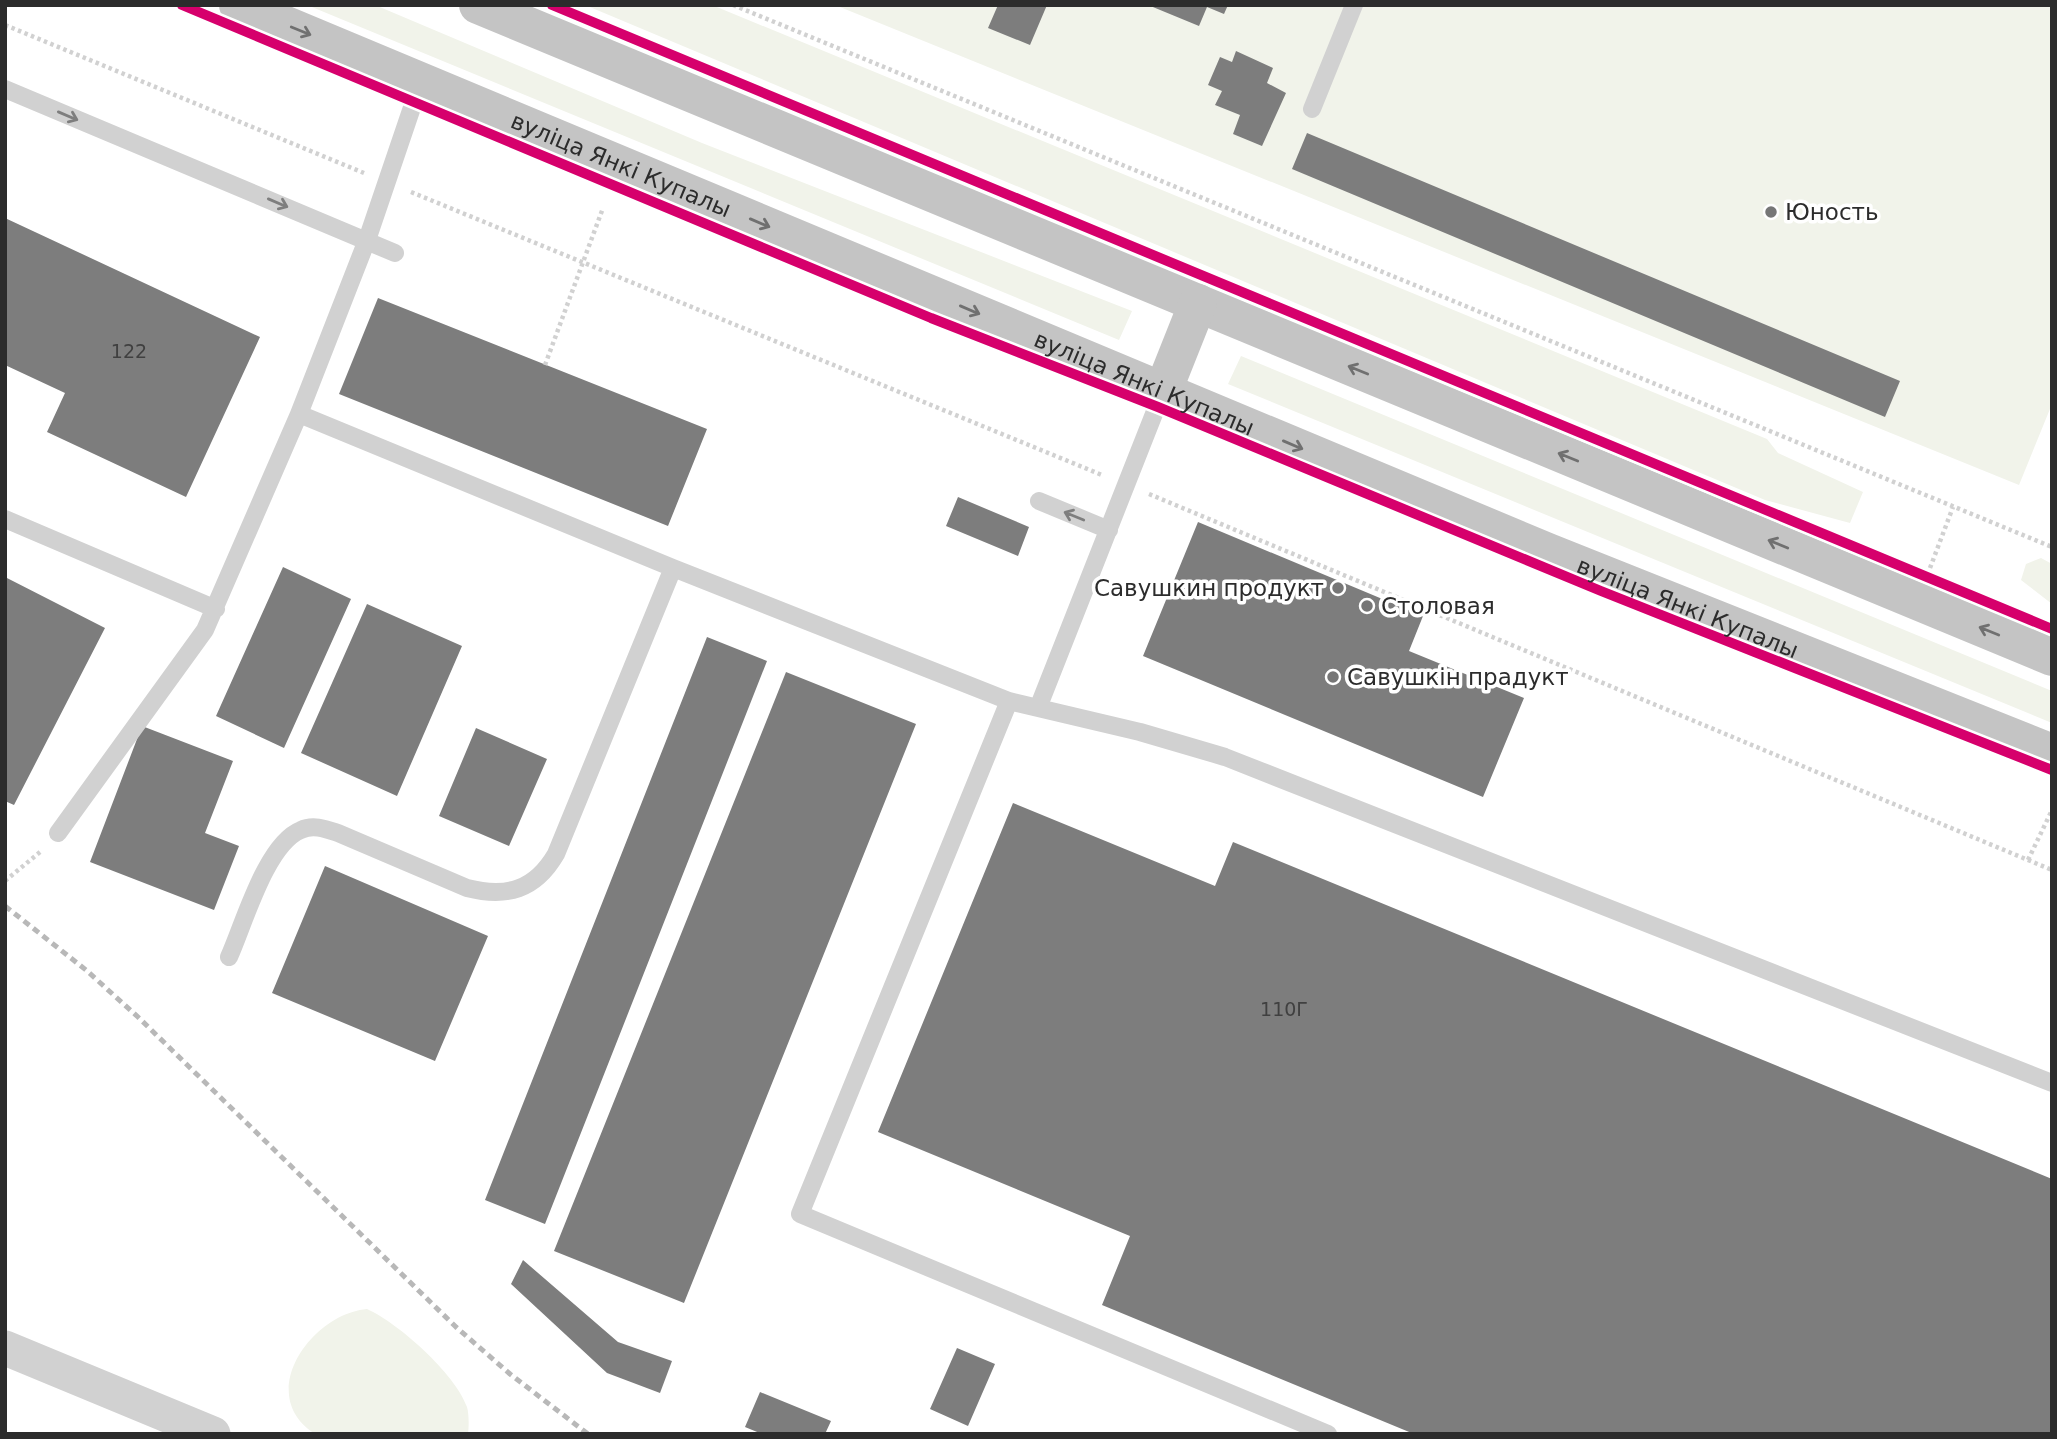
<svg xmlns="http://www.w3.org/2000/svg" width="2057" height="1439" font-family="'DejaVu Sans',sans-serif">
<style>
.green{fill:#f1f3ea}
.building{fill:#7d7d7d}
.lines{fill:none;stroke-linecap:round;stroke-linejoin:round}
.path{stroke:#d1d1d1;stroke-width:4.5;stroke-dasharray:3.5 3.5;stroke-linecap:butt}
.service{stroke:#d1d1d1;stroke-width:18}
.minor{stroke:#d1d1d1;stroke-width:35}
.primary{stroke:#c4c4c4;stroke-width:38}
.rail{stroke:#b8b8b8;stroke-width:5;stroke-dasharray:7 5;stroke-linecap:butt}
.cycleway-casing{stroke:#fff;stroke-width:15}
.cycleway{stroke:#d6006c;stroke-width:10}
.oneway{stroke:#707070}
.oneway2{stroke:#7e7e7e}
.poi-dot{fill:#767676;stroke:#fff;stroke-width:2.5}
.labels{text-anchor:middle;stroke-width:7;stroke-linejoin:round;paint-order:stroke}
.number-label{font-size:19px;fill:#404040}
.street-label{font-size:23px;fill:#2c2c2c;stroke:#fff}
.poi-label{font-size:23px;fill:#2c2c2c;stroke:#fff;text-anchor:start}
</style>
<rect width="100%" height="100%" fill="#fff"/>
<path class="green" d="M307,5H375L702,143L1132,311L1119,340Z
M585,5H712L1767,439L1778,453L1863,492L1850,523L1765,500Z
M835,5H2052V404L2019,485Z
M1241,356L2052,691V723L1228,384Z
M2041,558L2052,564V604L2021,580L2026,564Z
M367,1309C398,1323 455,1373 467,1407C469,1414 469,1426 468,1434H315C254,1395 311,1314 367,1309Z"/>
<path class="building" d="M998,5H1047L1030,45L988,28Z
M1148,5H1228L1224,14L1207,7L1199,26Z
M1236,51L1273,68L1267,83L1286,93L1262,146L1233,134L1240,115L1215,105L1222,91L1208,85L1220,57L1232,62Z
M1307,133L1900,381L1885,417L1292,169Z
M5,218L260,337L186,497L47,432L65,393L5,365Z
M378,298L707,429L668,526L339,394Z
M958,497L1029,527L1018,556L946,526Z
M1198,522L1423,616L1409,651L1524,698L1483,797L1143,656Z
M283,567L351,599L284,748L216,716Z
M5,577L105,628L14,805L5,801Z
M367,604L462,646L397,796L301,753Z
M707,637L767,661L545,1224L485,1200Z
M786,672L916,724L684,1303L554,1251Z
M142,726L233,761L205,833L239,846L214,910L90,862Z
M476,728L547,759L509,846L439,816Z
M1013,803L1215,886L1233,842L2052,1179V1434H1414L1102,1305L1130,1236L878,1132Z
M325,866L488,936L435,1061L272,993Z
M523,1260L618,1342L672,1361L660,1393L607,1373L511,1284Z
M957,1348L995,1364L968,1426L930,1409Z
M760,1392L831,1421L825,1434H762L745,1427Z"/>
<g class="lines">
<path class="path" d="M733,5L2052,547
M5,25L364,173
M411,192L1102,475
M545,365L603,208
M1149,494L2052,870
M1930,568L1953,507
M2028,860L2052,810
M5,881L40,852"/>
<path class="service" d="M421,81L367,240L299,414L673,568L1009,701
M5,89L395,253
M1312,109L1354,5
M1039,501L1109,530
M5,519L216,609
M1038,708L1163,391
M58,833L205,630L299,414
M229,957C244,924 266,844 301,830C313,824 326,829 338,833L467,888C507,898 535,890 556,854L673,568
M1328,1434L800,1214L1009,701L1140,732L1225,757L2052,1083"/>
<path class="minor" d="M5,1348L213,1434"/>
<g class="primary">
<path id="s1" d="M238,5L1548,552L2052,753"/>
<path d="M478,5L2052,657"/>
<path d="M1163,391L1198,303"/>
</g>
<path class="rail" d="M5,906L86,970L138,1017L456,1327L510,1374L588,1434"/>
<defs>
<path id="cycleway" d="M182,5L931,318L1158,407L1601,591L2052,770
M552,5L2052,629"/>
</defs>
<use href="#cycleway" class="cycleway-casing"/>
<use href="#cycleway" class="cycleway"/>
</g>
<defs><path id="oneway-shaft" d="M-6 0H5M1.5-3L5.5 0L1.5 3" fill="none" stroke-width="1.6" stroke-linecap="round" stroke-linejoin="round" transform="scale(1.75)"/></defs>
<g class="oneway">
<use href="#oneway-shaft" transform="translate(301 31) rotate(22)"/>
<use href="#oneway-shaft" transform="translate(760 223) rotate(23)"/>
<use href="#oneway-shaft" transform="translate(970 310) rotate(23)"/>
<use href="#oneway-shaft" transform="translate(1358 370) rotate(-158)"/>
<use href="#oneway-shaft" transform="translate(1293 445) rotate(23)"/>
<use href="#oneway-shaft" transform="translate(1568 457) rotate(-158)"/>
<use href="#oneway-shaft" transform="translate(1778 544) rotate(-158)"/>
<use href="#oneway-shaft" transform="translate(1989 631) rotate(-158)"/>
</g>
<g class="oneway2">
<use href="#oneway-shaft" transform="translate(68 116) rotate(23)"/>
<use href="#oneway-shaft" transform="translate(278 203) rotate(23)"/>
<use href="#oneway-shaft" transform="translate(1074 516) rotate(-158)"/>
</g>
<g class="poi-dot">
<circle cx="1771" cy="212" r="7"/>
<circle cx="1338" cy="588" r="7"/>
<circle cx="1367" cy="606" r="7"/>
<circle cx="1333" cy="677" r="7"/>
</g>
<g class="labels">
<g class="number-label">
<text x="129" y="358">122</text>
<text x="1284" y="1016">110Г</text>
</g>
<g class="street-label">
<text dy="8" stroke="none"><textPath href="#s1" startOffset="415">вуліца Янкі Купалы</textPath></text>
<text dy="8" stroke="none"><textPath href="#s1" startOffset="982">вуліца Янкі Купалы</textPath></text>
<text dy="8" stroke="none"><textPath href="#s1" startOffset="1570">вуліца Янкі Купалы</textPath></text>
</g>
<g class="poi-label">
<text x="1785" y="220">Юность</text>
<text x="1324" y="596" text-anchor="end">Савушкин продукт</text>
<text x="1381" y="614">Столовая</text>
<text x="1347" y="685">Савушкін прадукт</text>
</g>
</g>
<rect width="2057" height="1439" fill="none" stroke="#2c2c2c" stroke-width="14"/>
</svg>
